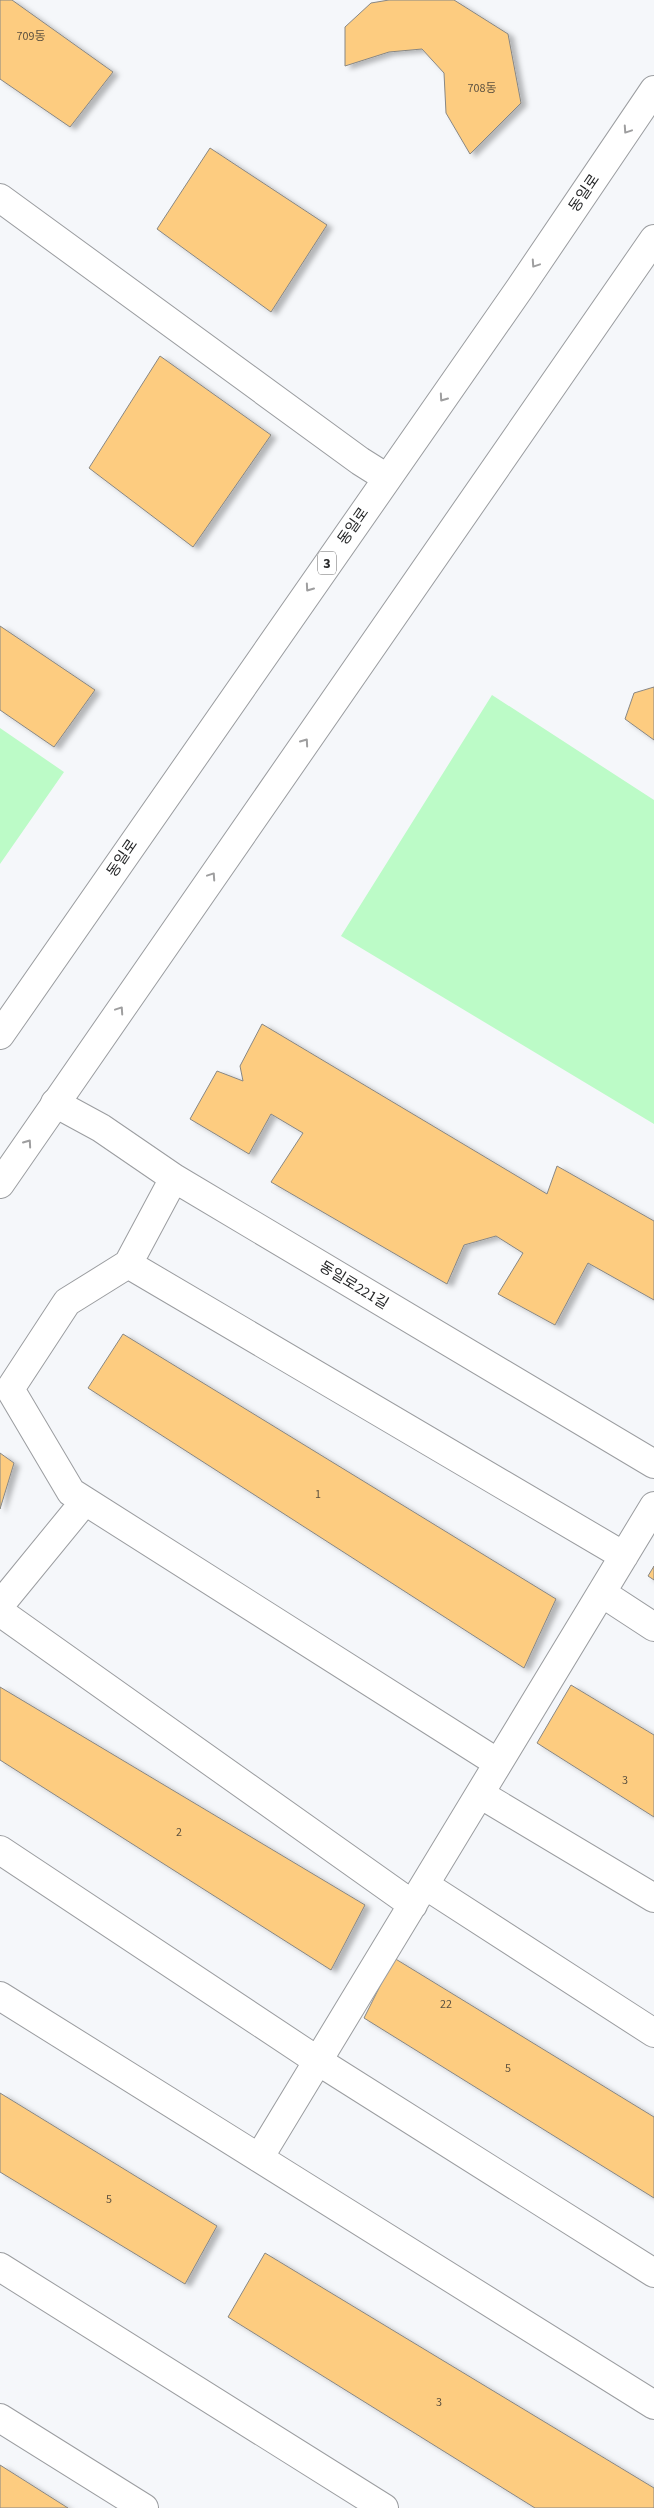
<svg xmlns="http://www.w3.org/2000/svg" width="654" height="2508" font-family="'Source Sans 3','Noto Sans KR',sans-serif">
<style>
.green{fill:#bcfbc7}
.building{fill:#fdcc80;stroke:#888784;filter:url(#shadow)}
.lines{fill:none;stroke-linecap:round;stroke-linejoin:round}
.minor-casing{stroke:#9b9da0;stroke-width:30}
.major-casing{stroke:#9b9da0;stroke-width:30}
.minor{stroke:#fff;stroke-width:28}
.major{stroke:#fff;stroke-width:28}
.oneway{stroke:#9e9e9f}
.labels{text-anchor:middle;stroke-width:4.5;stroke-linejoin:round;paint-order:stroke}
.number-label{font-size:12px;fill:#5c513f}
.shield{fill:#fff;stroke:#686869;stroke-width:1}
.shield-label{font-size:14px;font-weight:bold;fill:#272829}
.street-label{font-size:15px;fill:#272829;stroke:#fff}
</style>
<defs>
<filter id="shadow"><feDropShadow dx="5.5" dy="3" stdDeviation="2.5" flood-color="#0004"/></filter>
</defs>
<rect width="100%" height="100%" fill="#f5f7fa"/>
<path class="green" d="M492,695L654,800V1124L341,936Z
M0,728L64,772L0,864Z"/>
<path class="building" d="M0,0H12L113,72L70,127L0,79Z
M389,0H454L508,34L521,103L470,154L446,113L444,73L422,49L389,52L345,66V27L371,3Z
M210,148L327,225L271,312L157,229Z
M160,356L271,435L193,547L89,468Z
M0,626L95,690L54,747L0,710Z
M654,687V740L625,719L634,693Z
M262,1024L547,1194L557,1166L654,1221V1300L588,1263L555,1325L498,1294L523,1253L496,1236L464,1245L447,1284L271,1182L303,1133L271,1114L249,1154L190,1119L217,1071L243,1081L240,1066Z
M123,1334L556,1599L524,1668L88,1388Z
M0,1453L14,1463L0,1509Z
M654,1566V1580L648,1576Z
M571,1685L654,1735V1817L537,1743Z
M0,1687L365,1905L331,1970L0,1760Z
M394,1958L654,2117V2198L364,2018Z
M0,2093L217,2226L185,2284L0,2172Z
M265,2253L654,2488V2508H535L228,2317Z
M0,2465L68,2508H0Z"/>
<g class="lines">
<defs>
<path id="minor" d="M0,198L360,461L387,478
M55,1103L101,1128L174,1178L654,1464
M174,1178L128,1264L67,1302L10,1389L71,1492L498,1763
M128,1264L624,1556
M602,1593L654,1627
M0,1605L85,1501
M0,1612L413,1905
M480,1794L654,1898
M0,1850L318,2061L654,2273
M425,1885L654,2033
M0,1996L654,2405
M259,2158L654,1506
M0,2267L384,2508
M0,2418L144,2508"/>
<path id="major" d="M0,1035L520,288L654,90
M0,1184L654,239"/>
</defs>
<use href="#minor" class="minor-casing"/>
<use href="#major" class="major-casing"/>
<use href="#minor" class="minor"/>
<use href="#major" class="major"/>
</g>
<defs><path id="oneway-chevron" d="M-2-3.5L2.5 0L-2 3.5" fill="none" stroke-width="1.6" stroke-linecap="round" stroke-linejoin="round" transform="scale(1.25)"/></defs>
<g class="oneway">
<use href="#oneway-chevron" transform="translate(627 130) rotate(124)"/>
<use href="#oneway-chevron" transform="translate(535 264) rotate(124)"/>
<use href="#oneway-chevron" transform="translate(443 398) rotate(125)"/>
<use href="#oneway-chevron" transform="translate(309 588) rotate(125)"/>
<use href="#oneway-chevron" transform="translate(305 742) rotate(-55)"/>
<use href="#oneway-chevron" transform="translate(212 876) rotate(-56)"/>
<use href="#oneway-chevron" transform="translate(120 1010) rotate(-56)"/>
<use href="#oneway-chevron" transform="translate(28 1143) rotate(-55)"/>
</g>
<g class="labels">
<g class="number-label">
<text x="31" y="40">709동</text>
<text x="482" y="92">708동</text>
<text x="318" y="1498">1</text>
<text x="625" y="1784">3</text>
<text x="179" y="1836">2</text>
<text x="446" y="2008">22</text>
<text x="508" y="2072">5</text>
<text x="109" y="2203">5</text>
<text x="439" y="2406">3</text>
</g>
<rect class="shield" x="318" y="551.5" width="18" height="23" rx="4"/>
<g class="shield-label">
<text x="327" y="568">3</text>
</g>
<g class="street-label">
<text transform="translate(584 193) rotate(-56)" y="5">동일로</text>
<text transform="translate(353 526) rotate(-55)" y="5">동일로</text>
<text transform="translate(122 858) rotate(-56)" y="5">동일로</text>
<text transform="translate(354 1285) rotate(31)" y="5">동일로221길</text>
</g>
</g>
</svg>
